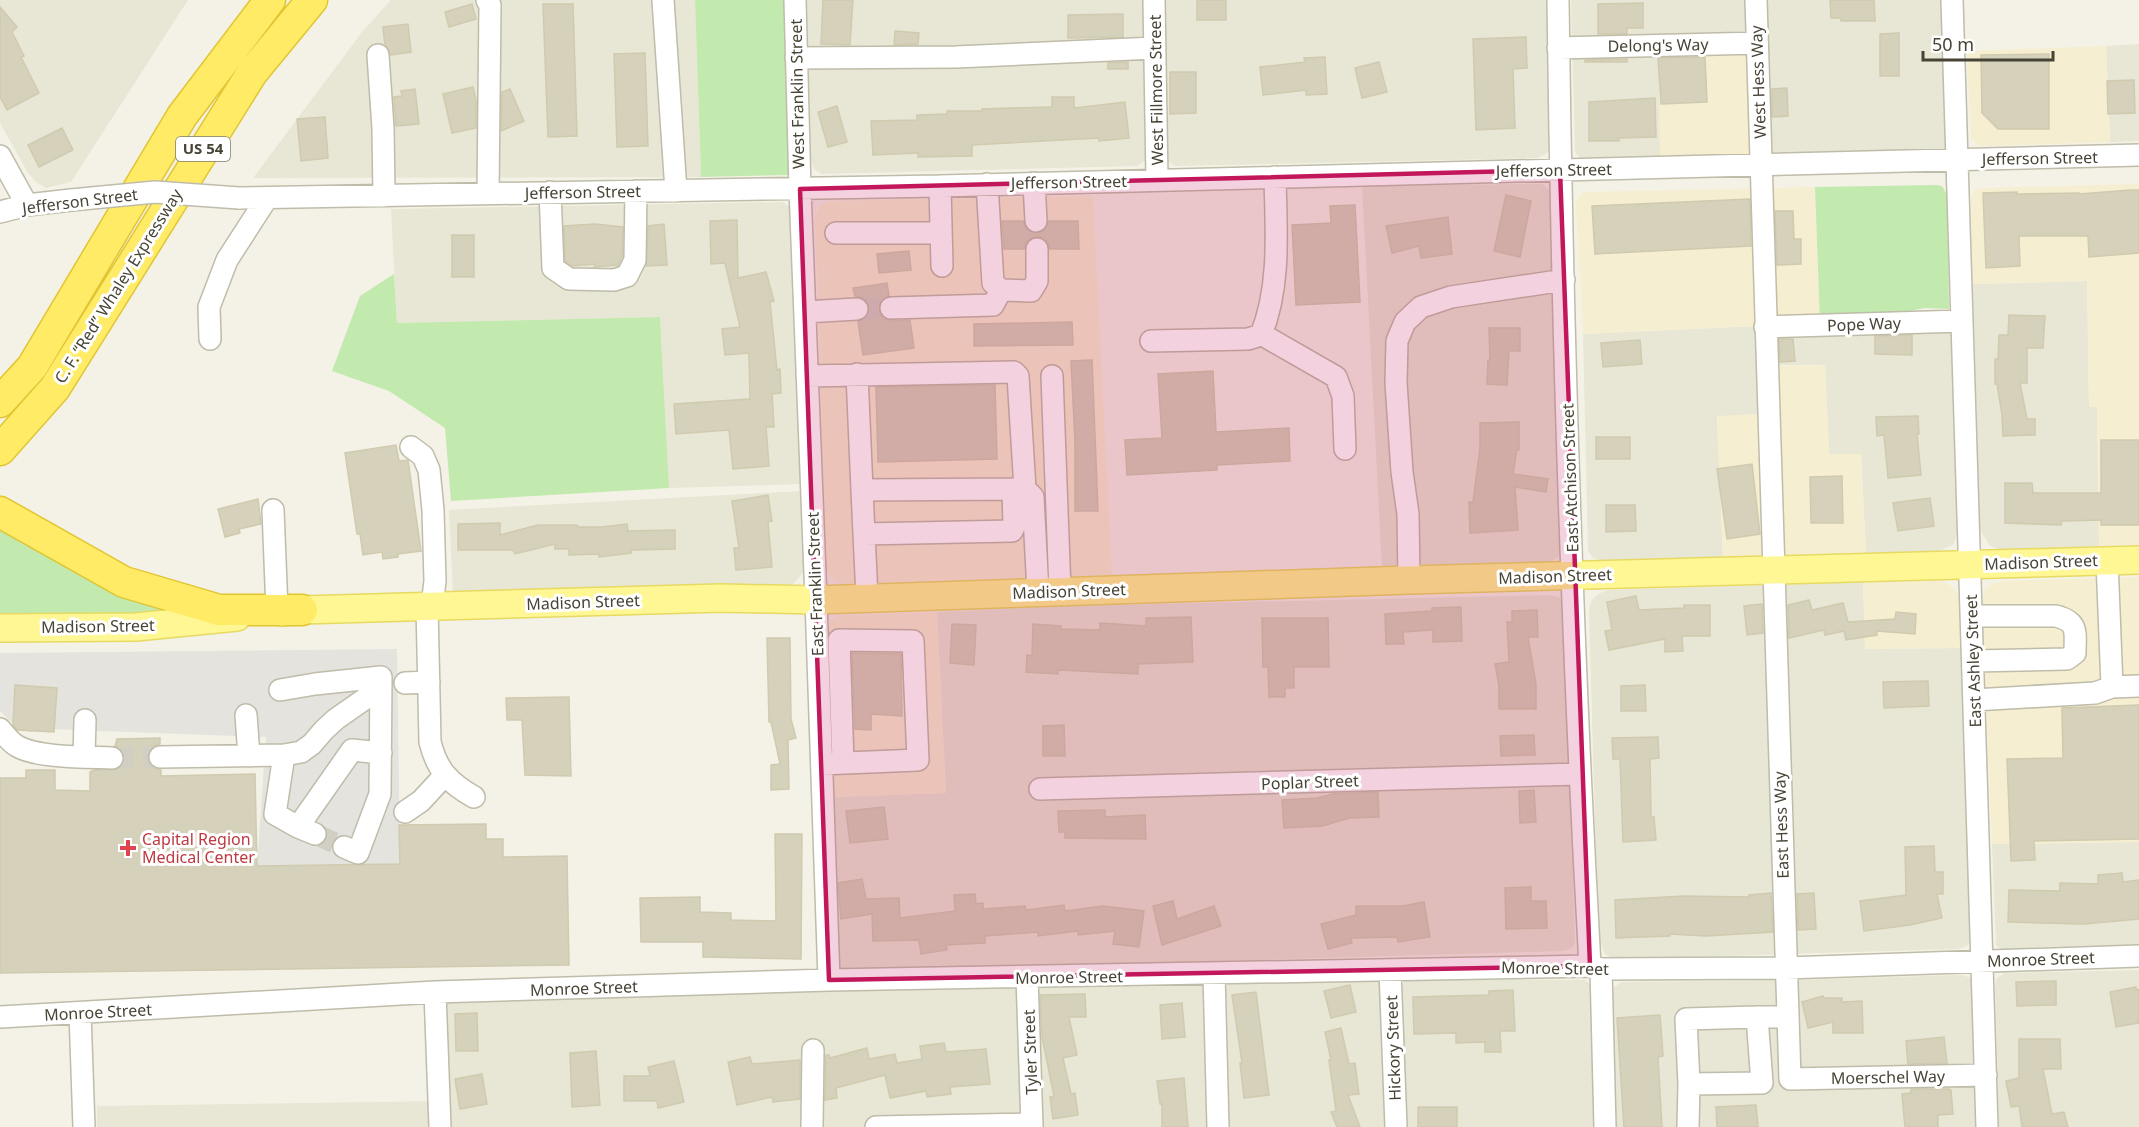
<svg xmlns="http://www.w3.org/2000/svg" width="2139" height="1127" font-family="'Noto Sans',sans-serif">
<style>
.residential{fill:#e8e6d4}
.commercial{fill:#f6eed1}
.green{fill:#c2e9ae}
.parking{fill:#e4e3de}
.building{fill:#d5d1bb;stroke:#d0caae;stroke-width:1.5}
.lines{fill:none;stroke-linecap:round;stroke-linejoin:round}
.minor-tunnel{stroke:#d1cfc3;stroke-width:21;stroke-dasharray:21 10;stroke-linecap:butt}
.minor-casing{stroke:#bfbca9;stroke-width:24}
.major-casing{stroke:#e6da62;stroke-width:30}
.highway-casing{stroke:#e1c533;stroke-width:33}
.minor{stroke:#fff;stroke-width:21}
.major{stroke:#fff694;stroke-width:27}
.highway{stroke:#ffeb66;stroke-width:30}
.minor-bridge-casing{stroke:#bfbca9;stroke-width:24;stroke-linecap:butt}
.minor-bridge{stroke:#fff;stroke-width:21}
.marked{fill:#c2185b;fill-opacity:0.2;stroke:#c2185b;stroke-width:4.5;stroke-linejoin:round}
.health-dot{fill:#e0444e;stroke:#fff;stroke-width:2}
.labels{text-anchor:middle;stroke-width:6;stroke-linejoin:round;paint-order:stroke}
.shield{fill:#fff;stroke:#7e7b72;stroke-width:1.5}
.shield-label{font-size:15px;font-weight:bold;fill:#474335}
.street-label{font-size:16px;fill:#474335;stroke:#fff}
.health-label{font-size:16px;fill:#be3a42;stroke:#fff;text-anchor:start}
</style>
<rect width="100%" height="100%" fill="#f4f2e6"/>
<path class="residential" d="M0,0H188L71,182L46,188L36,182L28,173L0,123Z
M391,0H695L701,177L253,178L362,32Z
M804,0H1145L1148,157L1145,161L1137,166L822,174L814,169L811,160L807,5Z
M1162,0H1547L1551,147L1546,154L1538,158L1176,166L1168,161L1164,151Z
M1571,0H1943L1947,139L1946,148L1940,153L1767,157L1659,39L1660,157L1580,158L1575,152Z
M2139,44V141L2110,142L2106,46Z
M1532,184H1542L1549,189L1553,197L1564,546L1560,556L1550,562L1382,568L1362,186Z
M783,202L790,207L794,215L802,484L669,488L660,317L397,323L391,209Z
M2087,281L2089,406H2097L2099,546L2000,550L1989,545L1980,529L1973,284Z
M1759,326L1761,414L1717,417L1723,558L1601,561L1592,557L1588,550L1583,334Z
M1951,327L1957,534L1953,545L1934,553L1866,554L1861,454L1829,455L1825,365H1771V331Z
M803,491L805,571L793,584L784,586L453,595L449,510Z
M1863,582L1865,649L1961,648L1971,939L1967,946L1958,949L1614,959L1605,954L1598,936L1589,608L1592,600L1598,594L1608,590Z
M1552,595L1560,598L1565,606L1567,617L1569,763L1075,779L1076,799L1570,781L1575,942L1572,948L1564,951L846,972L840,967L837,957L834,797L946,793L937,612L1068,606Z
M2139,842V945L2000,949L1996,945L1992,844Z
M2139,970V1127H1999L1995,984L1997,978L2005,973Z
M1962,975L1971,978L1975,984L1979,1127H1615L1612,998L1614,987L1622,982L1781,980L1788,1090L1795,1089L1793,980Z
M1377,976L1381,987L1385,1127H1041L1037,993L1039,985Z
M1411,979L1585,980L1591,985L1592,995L1595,1127H1405L1401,989L1404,982Z
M1012,983L1019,987L1024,1127H97V1106L447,1101L446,1003L454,998Z"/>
<path class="commercial" d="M2106,46L2110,142L1980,146L1971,139L1967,51Z
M1749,49L1753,156L1660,157L1659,51Z
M2139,184V545L2099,546L2097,407H2089L2087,281L1973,284L1971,199L1974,191L1982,188Z
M1815,187L1820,323L1583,334L1576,205L1578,197L1584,192Z
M1093,196L1112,575L841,584L832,579L826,570L815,216L820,206L830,201Z
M1825,365L1829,454H1861L1866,554L1723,558L1717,416L1761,414L1760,366Z
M2139,577V842L1992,844L1982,599L1985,589L1992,584L2002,581Z
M1943,581L1950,585L1957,593L1959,602L1961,648L1865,649L1863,582Z
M937,612L946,793L834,797L826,630L831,619L841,615Z"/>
<path class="green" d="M695,0H783L787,4L794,169L788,175L701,177Z
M1936,185L1942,186L1947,195L1949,309L1925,308L1909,311L1887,320L1820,323L1815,187Z
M394,274L397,323L660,317L669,488L451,501L445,428L389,391L332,371L360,296Z
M0,523L186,617L0,621Z"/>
<path class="parking" d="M397,649L400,864L257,866L266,737L50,729L30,732L9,720L0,711V653Z"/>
<path class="building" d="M823,0H853L850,45L821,44Z
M1197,0H1226V20H1197Z
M1830,0H1874L1875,21H1841L1840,18H1831Z
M1643,3V28H1627V34H1598V4Z
M472,4L476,19L449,27L445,12Z
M543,4H573L577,136L548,137Z
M0,7L17,27L12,32L24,56L21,57L39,93L7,110L0,97Z
M1123,14V37L1068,38V15Z
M408,24L411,52L391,55L385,45L383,27Z
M895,31L919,33L918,44L894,45Z
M1899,33V76H1880V34Z
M1526,37L1527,68L1513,69L1515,128L1476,130L1473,39Z
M645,53L648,146L617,147L614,54Z
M2049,54V129H1998L1982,113L1981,55Z
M1325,57L1327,94L1306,95V90L1263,95L1260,67L1305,62L1304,58Z
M1705,57L1707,102L1661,104L1658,58Z
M1627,59V62H1585V60Z
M1128,62V69H1108V63Z
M1379,62L1387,92L1362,98L1355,68Z
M1170,72H1196V113L1170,114Z
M2134,80L2135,113L2108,114L2107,81Z
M473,87L476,100V128L452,133L443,94Z
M1787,88L1788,116L1772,117V89Z
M415,89L419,124L396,126L394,97L402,96L401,91Z
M510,89L524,121L501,131L502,92Z
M1052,97H1074V108L1125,102L1129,138L1099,141V138L972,145V156L918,157V153L873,155L871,121L917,120V115L947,114V111H982V109L1011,108L1052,107Z
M1655,98L1656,137L1618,138L1619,141H1589V102Z
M837,106L847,142L828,147L818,112Z
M325,117L328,158L301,161L297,119Z
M62,128L73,150L39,167L28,145Z
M2130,190H2139V253L2089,257L2088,236H2019L2020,266L1986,268L1983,193L2017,192V194L2079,193V194Z
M1506,195L1531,201L1520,257L1494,251Z
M1750,199L1751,246L1595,254L1592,206Z
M1355,205L1360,302L1296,305L1292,225L1331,223L1330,206Z
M1775,211H1793L1794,239H1801V264L1777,265Z
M1448,217L1452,254L1421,258L1419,246L1392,253L1386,226Z
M737,220L738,278L766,272L774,301L770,302L777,370L780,369L781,393L772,394L774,427H766L769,466L733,469L729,430L676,434L674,404L750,399L749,353L725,355L722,329L740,327L725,263L711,264L710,221Z
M1002,221H1023L1026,228L1036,234L1043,231L1049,221H1078L1079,249H1050L1048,243L1044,238L1036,236L1026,242L1024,249H1004Z
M595,224L623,227L622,257L618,265L594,267L595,264L572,266L565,261L564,226Z
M664,224L667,265L646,266L648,226Z
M452,235H474V277H452Z
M909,251L911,270L879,273L877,254Z
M887,283L889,296L880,303V314L884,319L891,321L910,320L914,348L863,355L858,322L868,315L870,308L863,298L855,296L853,288Z
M2009,315L2045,316L2043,348H2027V383H2020L2027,419H2035V435L2003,436L2002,415L1997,384H1995V359H1998L1999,335H2008Z
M1072,322L1073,345L974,346V324Z
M1489,328H1520V351H1509L1507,385L1487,384L1488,360H1490Z
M1912,335V355L1875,354V336Z
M1779,339H1793L1795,361L1780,362Z
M1640,340L1642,364L1603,367L1601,343Z
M1092,360L1098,511H1075V442L1071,361Z
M1213,371L1216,432L1289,428L1290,461L1217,465V470L1127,475L1125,440L1162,438L1158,374Z
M995,385L997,459L878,462L876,387Z
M1918,416L1919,434H1917L1921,475L1888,478L1884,435L1877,436L1876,417Z
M1519,422V450H1517L1513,474L1548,479L1546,492L1515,487L1518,530L1470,533L1469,502H1473L1480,448V423Z
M1596,437H1630V459H1596Z
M2101,440H2139V525H2101V520L2062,521L2061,525L2005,523V483H2032L2033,493H2101Z
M396,445L399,461L408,460L421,551L398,554V557L383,559L382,552L363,555L360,534H357L345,453Z
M1752,464L1760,534L1727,539L1717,469Z
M1842,476L1843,523H1811L1810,477Z
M768,495L772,521L768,522L772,567L736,570L734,548H739L732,501Z
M1930,498L1934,526L1898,531L1893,503Z
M258,499L261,524L239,529L240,533L225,537L218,509Z
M1606,505H1635L1636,531L1606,532Z
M500,523V535L538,525H577L578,527H601L627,524L628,531L675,530V549L631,550V553L599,557V554L569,555V549H555V544L515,554L513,550H458V524Z
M1636,596L1639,610L1684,608V605H1710V636H1682L1683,651L1665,652V639L1609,650L1605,631L1612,630L1607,602Z
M1809,600L1812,610L1843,603L1848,622L1895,619L1896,612L1916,614L1915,634L1877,631V635L1846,640L1844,631L1825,635L1824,630L1789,638L1788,605Z
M1762,604L1763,633L1747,635L1744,606Z
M1461,607L1462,641L1433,642V630L1403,632L1404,644H1386L1385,614L1432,611V608Z
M1537,610L1538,637H1528L1536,684V709H1499V686L1495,664L1509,662L1507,622H1512V611Z
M1191,617L1193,662L1138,664V674L1058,670V674L1026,672L1027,655L1032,656L1033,624L1061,626V629L1100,630V623L1146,626V618Z
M1262,618H1328L1329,667H1294V688H1285V697H1269L1268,667H1263Z
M952,624L976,625L974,665L950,663Z
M767,638H790L791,719L796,738L788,740L789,789L771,790V765L780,764L771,722H769Z
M852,653L901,654L902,716L871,714V730L855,729Z
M1928,681L1929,706L1884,708L1883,682Z
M15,685L57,688L54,732L17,730L15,728L13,724Z
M1645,685L1646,711H1621V686Z
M569,697L571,776L525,775L522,720H507L506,698Z
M2139,705V839L2034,841L2035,860L2011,861L2007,759L2063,758L2062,708Z
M1064,725L1065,756H1043V726Z
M1534,735L1535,755L1501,756L1500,736Z
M1658,737L1659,758L1650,759L1651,817H1654L1656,840L1623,842L1620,759H1613L1612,738Z
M160,738V744L153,746L147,757L149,764L154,768L161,770V776L255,774L257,866L400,864L399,825L486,824V839H503V857L567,856L569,965L0,973V778H26V770H55V790L90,791V772L94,770L117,769L123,764V753L115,746L117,739Z
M1534,790L1536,822L1520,823L1519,791Z
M1378,792L1379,817L1350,818L1322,826L1284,828L1282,800L1317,798L1333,794Z
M884,807L888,839L850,843L846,811Z
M1105,810V817L1145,815L1146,839L1065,838V832H1059L1058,811Z
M775,834H802L801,959L703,957V942H641L640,898L700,897V912L731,913V920L776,921Z
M1934,846L1935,872H1943V894H1937L1942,918L1910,925L1864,931L1860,901L1906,895L1905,847Z
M2122,873L2123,882L2139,880V919L2084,924L2008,922L2009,890L2060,891V883L2098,884V875Z
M862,879L866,899L899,898L900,918L955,911L954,895L975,894L976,904L983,903V909L1025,906L1026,910L1064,905L1065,911L1103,906L1144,911L1139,947L1113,944L1115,931L1078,935V931L1038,936V932L985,936V943L946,945L947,950L921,954L919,940L873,941L872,914L841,919L838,883Z
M1531,887V901H1546L1547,928L1506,929L1505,888Z
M1771,893L1773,932L1706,936L1670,934V936L1616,938L1615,900L1684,896L1749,897V895Z
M1814,893L1816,929L1798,930L1797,894Z
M1173,901L1177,919L1214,906L1221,926L1162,945L1153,906Z
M1424,902L1430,937L1398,942L1397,937L1351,938L1352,943L1328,949L1321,924L1356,915V906H1403Z
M2056,981V1005L2017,1006L2016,982Z
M1350,985L1356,1012L1331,1018L1324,991Z
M2136,987V990L2139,989V1023L2116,1027L2110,992Z
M1513,990L1515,1031H1500L1501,1052H1485V1042L1456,1043V1033L1414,1034L1413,997L1489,995V991Z
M1256,992L1269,1095L1244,1098L1240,1063H1242L1232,995Z
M1085,994L1086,1017H1069L1077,1055L1063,1058L1071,1094L1075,1093L1078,1115L1053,1119L1050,1097L1054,1096L1042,1037L1040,995Z
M1823,996L1824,998H1842V1002L1862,1001L1863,1033H1833V1022L1808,1028L1802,1002Z
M1182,1003L1185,1037L1162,1039L1160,1005Z
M477,1013L478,1051H456L455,1014Z
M1660,1015L1663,1056L1658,1057L1662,1127H1624L1617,1018Z
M1341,1028L1349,1064L1355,1063L1359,1094L1348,1095L1360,1127H1337L1331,1112L1336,1111L1329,1060H1331L1325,1032Z
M1944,1037L1947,1063L1908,1064L1906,1041Z
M2019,1039H2060L2061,1069H2043L2052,1114L2064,1112L2068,1127H2022L2019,1106L2011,1107L2006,1081L2019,1078Z
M944,1043L946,1052L986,1049L990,1084L950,1087L951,1094L927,1097L926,1091L890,1098L885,1075L836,1088L837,1098L825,1100L826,1055H829L830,1058L867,1048L869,1059L895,1054L897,1063L922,1059L920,1046Z
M596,1051L600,1105L572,1107L570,1053Z
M750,1057L752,1064L800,1060V1099L773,1102L772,1097L737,1105L728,1062Z
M674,1061L684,1102L658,1108L657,1101H624V1076H650L648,1067Z
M482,1074L487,1104L460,1109L455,1079Z
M1184,1078L1188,1127H1162V1104H1160L1157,1081Z
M1911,1089H1949L1951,1090L1953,1114L1938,1115V1127H1905L1902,1094L1911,1093Z
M1756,1105L1758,1127H1717L1716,1107Z
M1418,1107H1457V1127H1418Z"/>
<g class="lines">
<path class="minor-tunnel" d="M857,309L891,308
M112,758L160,757
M315,834L344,847"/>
<defs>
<path id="minor" d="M487,0L490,5L488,193
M663,0L676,191
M795,0L800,189L816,600L829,980
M1154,0L1157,180
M1558,0C1562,322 1572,644 1590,966
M1756,0L1790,1079L1986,1075
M1952,0L1987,1127
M1558,48L1757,43
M378,55L383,128L384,196
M796,58L956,57L1155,48
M0,156L27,205
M1034,183L1036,221
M987,184L993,283L1001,290L1031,291L1037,281V249
M940,186L942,266
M550,192L553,268L569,279L614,280L627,276L635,260L636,191
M239,198L940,186L2139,155
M0,212L27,205L71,200
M836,233H941
M891,308L993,305L1001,290
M805,312L857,309
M1765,327L1962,321
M1261,334L1336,377L1343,396L1345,449
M210,339L209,307L227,260L267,198
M1151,341L1248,339L1261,335C1281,285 1276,229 1275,177
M807,376L1014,372L1018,376L1025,489L862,490L857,374
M1052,376L1060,591
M411,447L423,456L429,470L433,510L435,581L432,606
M1025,489L1033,497L1038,592
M862,490L864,534
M273,510L277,610
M2107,561L2112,687L2139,686
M1409,580L1408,514L1402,472L1396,383L1397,341L1405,322L1421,307L1451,297L1564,280
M867,597L864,534L1012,531L1014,527L1013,489
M427,606L430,742C437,770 449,783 474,797
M1971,616H2056C2079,622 2075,632 2075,653L2067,659L1973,661
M405,683L429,682
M280,690L315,684L381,677L380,794L358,853L344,847
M1974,700L2095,693L2112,687
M246,715L249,756
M0,729C5,735 10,742 17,746C37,758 88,757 112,758
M284,755L275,814L298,827L315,834
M84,757L85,720
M160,757L284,755L301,752L312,744L324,730L336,719L369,696
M822,764L918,760L913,641L839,640L843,762
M1040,789L1579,774
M405,812L421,801L445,775
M298,827L352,750L381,753
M1601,969L1605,1127
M1390,970L1396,1127
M1214,974L1218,1127
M1027,977L1032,1127
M435,992L440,1127
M80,1013L84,1127
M0,1017L435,992L829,980L1590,966L1601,969L1786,968L2139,956
M1689,1084L1686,1019L1757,1017
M812,1127L813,1050
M876,1127L1032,1124
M1688,1127L1689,1084L1762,1083L1757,1017H1787"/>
<path id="major" d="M281,612L302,610L721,598L816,600L1409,580L2139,560
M0,628L136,627L237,617"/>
<path id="highway" d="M0,402L32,367L182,116L270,0
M0,450L55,388L252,73L312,0
M0,512L124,582L219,610H302"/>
</defs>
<use href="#minor" class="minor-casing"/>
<use href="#major" class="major-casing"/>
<use href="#highway" class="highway-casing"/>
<use href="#minor" class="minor"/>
<use href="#major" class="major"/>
<use href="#highway" class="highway"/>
<defs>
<path id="minor-bridge" d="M71,200L155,192L239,198"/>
</defs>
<use href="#minor-bridge" class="minor-bridge-casing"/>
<use href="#minor-bridge" class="minor-bridge"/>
</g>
<path class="marked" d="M1560,170L1590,966L829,980L800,189Z"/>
<path class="health-dot" d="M125 839h6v6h6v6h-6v6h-6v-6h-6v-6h6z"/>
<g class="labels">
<rect class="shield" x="176" y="137" width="54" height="24" rx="4.5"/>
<g class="shield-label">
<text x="203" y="154">US 54</text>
</g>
<g class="street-label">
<text transform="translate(1658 45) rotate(-1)" y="6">Delong's Way</text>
<text transform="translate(1758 82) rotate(-92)" y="6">West Hess Way</text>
<text transform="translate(1156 90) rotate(-91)" y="6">West Fillmore Street</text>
<text transform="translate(797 94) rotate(-91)" y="6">West Franklin Street</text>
<text transform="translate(2040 158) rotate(-1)" y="6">Jefferson Street</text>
<text transform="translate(1554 170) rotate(-1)" y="6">Jefferson Street</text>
<text transform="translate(1069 182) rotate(-1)" y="6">Jefferson Street</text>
<text transform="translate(583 192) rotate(-1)" y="6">Jefferson Street</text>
<text transform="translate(80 201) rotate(-7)" y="6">Jefferson Street</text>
<text transform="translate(118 286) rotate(-58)" y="6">C. F. “Red” Whaley Expressway</text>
<text transform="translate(1864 324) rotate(-2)" y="6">Pope Way</text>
<text transform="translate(1570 478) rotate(-92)" y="6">East Atchison Street</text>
<text transform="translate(2041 562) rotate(-2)" y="6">Madison Street</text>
<text transform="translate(1555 576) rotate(-2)" y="6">Madison Street</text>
<text transform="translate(815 584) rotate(-92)" y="6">East Franklin Street</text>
<text transform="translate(1069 591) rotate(-2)" y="6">Madison Street</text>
<text transform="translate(583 602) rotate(-2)" y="6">Madison Street</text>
<text transform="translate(98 626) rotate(-1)" y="6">Madison Street</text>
<text transform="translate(1973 661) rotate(-92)" y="6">East Ashley Street</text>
<text transform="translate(1310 782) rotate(-2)" y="6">Poplar Street</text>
<text transform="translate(1781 825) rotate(-92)" y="6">East Hess Way</text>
<text transform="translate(2041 959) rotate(-2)" y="6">Monroe Street</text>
<text transform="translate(1555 968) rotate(1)" y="6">Monroe Street</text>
<text transform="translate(1069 977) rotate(-1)" y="6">Monroe Street</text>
<text transform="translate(584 988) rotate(-2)" y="6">Monroe Street</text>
<text transform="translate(98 1012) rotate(-3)" y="6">Monroe Street</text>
<text transform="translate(1393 1048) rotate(-92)" y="6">Hickory Street</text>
<text transform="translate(1030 1052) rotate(-92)" y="6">Tyler Street</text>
<text transform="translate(1888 1077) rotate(-1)" y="6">Moerschel Way</text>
</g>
<g class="health-label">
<text x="142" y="845">Capital Region<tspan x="142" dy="18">Medical Center</tspan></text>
</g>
</g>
<path d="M1923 51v9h130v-9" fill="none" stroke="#474335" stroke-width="3"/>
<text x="1932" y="51" font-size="18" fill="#474335" stroke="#ffffff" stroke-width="4.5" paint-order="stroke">50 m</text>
</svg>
